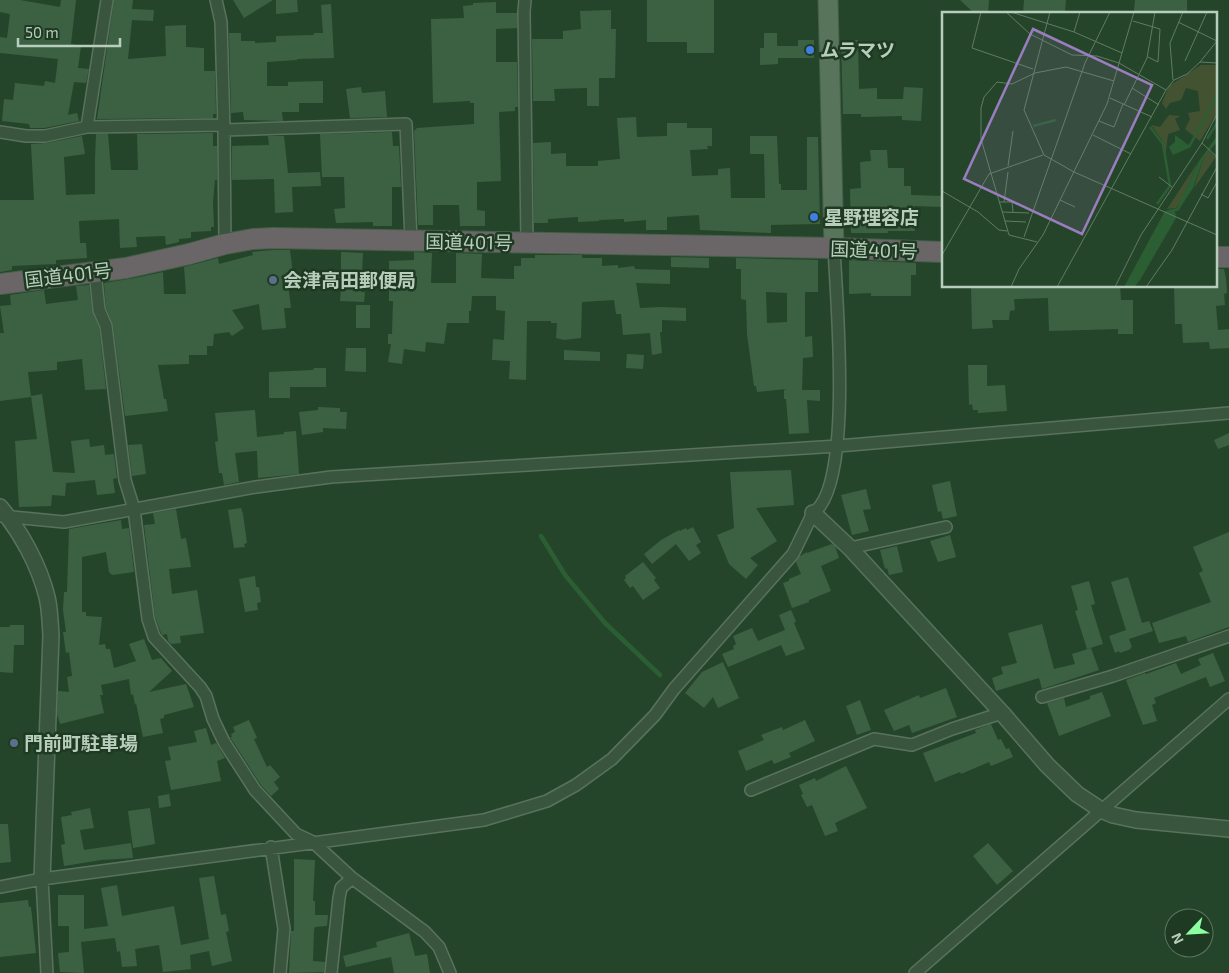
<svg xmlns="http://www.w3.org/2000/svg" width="1229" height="973" font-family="'Exo 2','Noto Sans JP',sans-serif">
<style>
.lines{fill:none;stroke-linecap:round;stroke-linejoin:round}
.stream{stroke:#2c5e34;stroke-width:4.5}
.building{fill:#3c6142;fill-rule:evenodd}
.minor-casing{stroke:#59725d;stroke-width:14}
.tertiary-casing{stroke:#59725d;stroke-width:18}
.primary-casing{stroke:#445e48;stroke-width:21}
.trunk-casing{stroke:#455f49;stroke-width:22}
.minor{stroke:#3a553e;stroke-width:11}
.tertiary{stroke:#3a553e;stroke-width:15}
.primary{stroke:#58755c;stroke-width:19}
.trunk{stroke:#6a6668;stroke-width:20}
.shop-dot{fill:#3f7fe0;stroke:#1f3a23;stroke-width:2}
.service-dot{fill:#5c6f8a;stroke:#1f3a23;stroke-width:2}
.labels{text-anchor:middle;stroke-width:5;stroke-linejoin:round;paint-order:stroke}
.poi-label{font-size:19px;font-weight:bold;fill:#b8cebc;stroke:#1f3a23;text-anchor:start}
.street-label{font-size:19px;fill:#b8cebc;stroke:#1f3a23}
.inset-river{fill:none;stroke:#2c5e34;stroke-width:2.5}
.inset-road{fill:none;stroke:#607c64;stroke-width:1}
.view{fill:#9a7dbe;fill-opacity:0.15;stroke:#9a7dbe;stroke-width:2.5}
.inset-edge{fill:none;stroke:#b8cebc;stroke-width:2.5}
</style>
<rect width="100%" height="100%" fill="#25452a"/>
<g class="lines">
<path class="stream" d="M541,536L565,575L605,623L660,675"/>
</g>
<path class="building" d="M0,0H20L60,7L61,0H76L71,44L81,46L78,68L89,69L86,83L74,82L68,115L77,113L79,121L44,128H30L29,124L2,121L4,99L13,100L15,83L44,86L45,81L55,83L58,59L0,53V37L7,38L10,14L0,12Z
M114,0H133L132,9L154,10L153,21L132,20L128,59L166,56L165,26L186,25V47L204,48V71H215L216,114H213V118L97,119Z
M233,0H273L244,18Z
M276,0H297L298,12L276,14Z
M647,0H714V53H687V42H647Z
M960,0H989L988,14H975Z
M1024,0H1066L1065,12L1048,11V14H1023Z
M1135,0H1187V14L1134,11Z
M496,2V13H517V28L496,29V62H517L518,107H515V111L499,112L501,181L477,182V210L485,211V226H460L459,205H433V225H418L414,131L417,128L474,124V103H470V101L433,103L431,19L464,18L463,6L473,5V3Z
M331,4L334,58L297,59V60L267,62V86H288V82L323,81V103H299V112H282L283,121L244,120L243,112L231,113L229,33H241V41H255V43L276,42V36L314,35V33H323L321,5Z
M611,10V29H616L615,78H599V106H587V88L554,89L555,101H533L532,39H563V31L581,29L580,11Z
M764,33H777V46H798V40H814V58H778V64L760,65V48H764Z
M841,40H858L859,89L877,88V99H903L904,87L923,88L921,121L902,120V116L861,117V114H843Z
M361,87L362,93L385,91L387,117L350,118L346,89Z
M636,117L637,137L667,136V123H687V128H712V146H707L708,149L690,150L692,176L718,175V169L730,168L731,198H765L764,154H750V136H777L779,184H781V190H807V137H818L820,224L771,225V233L700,230L699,215L667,217V230H646V220L624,222V219L599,220V221L578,222V217L548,219V223H534L533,143L551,142V154L566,153V166H598V161L620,159L617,118Z
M392,132L393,146H399L401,187H392V226H373V222L336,223L334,209L345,208L344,177H322L320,134Z
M213,133V146H217V180H215L213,202L214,227H211V231L191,232V238L179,239V242L166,245L165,236L136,237L137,247L120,248L119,219L79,221L80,243H86L87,258L56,260V264L12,266V270L0,272V200H34L31,144L47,143L82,136L85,154L64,157L66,195L95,194V159L96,134H108L111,170H138L137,134Z
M268,136H284L288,173L320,172L321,186L292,187L293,212L275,213L274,179L232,180V146L269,145Z
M870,150H887L888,168H904V186H911V195L943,196V207L914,206L915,231H888V233H851L850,189L861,188L860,162L871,161Z
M273,250H290L293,274L287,275L291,308H284L286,328L262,330L259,304L232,310L244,328L232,336L229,332L214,334L213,346H207V355H189V364L158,365L164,399H166L168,411L125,416L113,325L106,308L104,283L135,278L163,272L164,294H186L184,267L218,258L219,264L253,255L252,252Z
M341,252L363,253L361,292H365L364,302L340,301L341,288H320L321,271H341Z
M414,252L432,253L431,283H456V253L482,254L481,278L514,279V266H521V258H535V255H582V258H602V266L618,265V268L634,266L635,269L670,270V284L636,283L640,308L661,307L686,308V321L662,320V332H660L662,353L652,355L650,333L623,335L621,314H616L614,300L582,302L581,338L564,340L556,338L557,323H551V321H527L526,380L509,379L510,361L492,360L493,339L504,340L505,311L496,310V296H472L471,311H469V323H447L444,344L426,342L425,352L404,349L402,364L388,362L391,344H388V334H392L393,301H389V261L414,260Z
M671,257L709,258V268L671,267Z
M736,258L818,260V292H805V337L812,336L813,357L803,358L802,390H820V401L807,400L809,433L789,434L786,399H784V390L786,389L757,392L756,386H754L747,334L746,300L741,299V269H736ZM766,292L787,293V322L767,323Z
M849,260L916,263V275H911V296H871V293L849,294Z
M1215,269H1224L1226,279L1227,293L1224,294L1225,305L1216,306L1218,330L1229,329V348L1210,349L1209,342L1183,343L1182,324H1175L1174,286H1215Z
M89,285L92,311L99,328L106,389L85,390L82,359L57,362V370L28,372L31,397L0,401V333H4L0,306L11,305L10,295L44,290L46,304L78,300L76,286Z
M971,286H1120L1121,300H1133V334H1118V329L1049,331L1048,298L1014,299L1015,310L1010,311L1009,320H992L993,328L972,329Z
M356,305H370V328H356Z
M346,348H366V372L345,371Z
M564,350L600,352V361L564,360Z
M627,354L644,355L643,369L626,368Z
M968,365H987V386L1005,385L1007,411L978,413V410H973L972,404L969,405Z
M314,368H326V387H290V398H269V372L313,370Z
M42,394L53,472L75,473L71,441L89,439L90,447L104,445L105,455L114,454L117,478L113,479L115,493L97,495L95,480L66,483L65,496L52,495L51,506L19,507L15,441L37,439L31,396Z
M318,407L340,408V412H347L346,429L323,428V432L302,435L299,412L318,410Z
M255,410L257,437L284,434V432L296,431L299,474L258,478L257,451L235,453L239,482L224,485L222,473H219L215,442L218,441L215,413Z
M1229,433V445L1218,449L1214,440Z
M142,444L146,474L132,476L128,445Z
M791,470L794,505L756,508L777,541L750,558L758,565L746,579L729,564L717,535L734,528L730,472Z
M950,481L957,516L943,519L941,511L938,512L932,485Z
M866,489L871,509L863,510L869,531L852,535L841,495Z
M241,508L243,514L247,543L244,544L245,547L234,548L228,510Z
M176,509L181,539L186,538L191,567L169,569L172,594L197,590L204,633L180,636L181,643L171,644L168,641L167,634L162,635L161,633L155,617L144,525L155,524L153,513Z
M121,520L122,529L129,528L134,572L112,575L109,572L106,552L82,557V612H86V616L102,617L99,645L105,644L106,649H110L114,668L136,661L129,644L144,639L152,660L161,658L172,671L149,692L186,684L194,707L164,715V718L160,719L163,733L143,737L136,703L135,705L133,694L131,695L129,679L101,685L103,695H100L104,713L60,724L57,714L58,691L69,692L67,677L72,676L69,652L66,653L63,632H66L63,610L64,592H67L69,529Z
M693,527L701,542L696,545L701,553L689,561L676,544L652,564L644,554L661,540L679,530L680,531L686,528L687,530Z
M1229,532V627L1188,642L1186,636L1159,643L1152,623L1211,602L1199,573L1203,571L1193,547Z
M950,535L956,557L938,562L930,541Z
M832,544L835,546L839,558L821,566L831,591L809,600V602L792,608L783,583L789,581V579L801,574L796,562L800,556L807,552V553Z
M897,546L903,572L889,575L887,568L885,569L880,550Z
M643,562L656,578L654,580L660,588L643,600L633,586L630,588L624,580L626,578L625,576Z
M255,576L256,587H259L261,602L257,603L258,610L245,612L239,579Z
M1128,577L1142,623L1149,621L1153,631L1129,639L1132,647L1130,648L1131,649L1120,653L1119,651L1115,653L1109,636L1126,630L1111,582Z
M1089,581L1095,604L1091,605L1103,644L1087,649L1075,611L1078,610L1071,586Z
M791,610L796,621L794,623L805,649L786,656L781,645L728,667L722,654L734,649L733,646L736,644L733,636L752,628L758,641L785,630L779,615Z
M1042,624L1054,669L1075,664L1072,654L1091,648L1099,670L1042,689L1039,678L996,691L992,678L1003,674L1001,667L1017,663L1008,633Z
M10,625H24V645H14L13,673L0,672V627H10Z
M1213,653L1225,681L1210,687L1206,677L1154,698L1156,703L1152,705L1157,721L1143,725L1126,680L1145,673L1146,674L1176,663L1181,674L1201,665L1198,659Z
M723,662L739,698L718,708L713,697L704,708L685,693L702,672Z
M946,688L957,717L912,733L909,725L894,731L884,710L919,695L920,698Z
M1102,692L1111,716L1059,736L1047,703L1064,698L1066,707L1090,699V696Z
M860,700L871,730L857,735L846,706Z
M249,720L257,738L254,739L267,767L270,765L280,777L274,782L279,789L271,796L261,785L230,737H232L231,734L235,732L233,727Z
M805,720L815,741L789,753L791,757L774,764L772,760L746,771L738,751L764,740L761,735L782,727L783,730Z
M991,724L998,740L1001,739L1006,749L1009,748L1013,757L991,766L989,762L961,774L960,772L935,782L923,753L976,733L975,730Z
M206,728L211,745L216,743L225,758L217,761L221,781L171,790L165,761L171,760L168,747L197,742L194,731Z
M846,766L867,808L835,823L838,831L825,836L812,805L807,807L801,795L803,794L799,785L815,778L816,781Z
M169,794L171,806L159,808L158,796Z
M90,808L94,828L80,830L84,850L131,843L133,858L101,860L64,866L61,845L65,844L61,817L72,815L71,812Z
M150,808L155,844L133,848L128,811Z
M0,824H8L11,862L0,863Z
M988,843L1013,871L997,885L973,856Z
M294,859L315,860L313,901H315V915H328L327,926L315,927L314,930L313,961L325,962L324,972L289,973L291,931H294Z
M214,876L221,915L226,914L229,931L226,932L232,961L212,966L209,951L190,955L191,969L163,972L159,945L135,949L137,966L122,967L120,951L117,952L115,938L81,942L84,973L60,972L58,953L69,952V926H58V895H84V929L108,926L101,888L117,885L122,916L174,906L181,945L209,939L199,878Z
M28,900L29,907H31L36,953L0,957V903Z
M409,933L415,956L427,954L430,973H394L391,957L346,967L343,956L377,947L376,942Z"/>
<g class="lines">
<defs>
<path id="minor" d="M216,0L221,22L224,130L225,244
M525,0L524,12L527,243
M87,127L107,0
M224,130L406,124L411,241
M0,132L26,136H45L87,127L224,125
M95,271L99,310L106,326L125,480L134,509L148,619L154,637L200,687L206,696L213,719L224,742L255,790L296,834L313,842L352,878L425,932L439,947L450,973
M2,516L64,522L256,487L331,477L838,446L1229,413
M850,548L946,527
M1042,697L1113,676L1229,636
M751,790L874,739L912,745L952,729L1002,713
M271,847L284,929L280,973
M42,879L47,973
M0,887L42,879L484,820L547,801L576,785L612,759L655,715L674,689L793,554L813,513C854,486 836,297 834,248
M331,973L339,898L341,888L352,878
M915,973L1229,699"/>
<path id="tertiary" d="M0,507C21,532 39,565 47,597C50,609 50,623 51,635L42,879
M813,513L850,548L1002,713L1047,765L1077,794L1101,810L1113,815L1136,820L1229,829"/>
<path id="primary" d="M828,0L834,248"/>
<path id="trunk" d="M1215,257H1229
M0,284L126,268L189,254L225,244L253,239L273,238L834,248L943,252"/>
</defs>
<use href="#minor" class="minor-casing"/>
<use href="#tertiary" class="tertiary-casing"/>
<use href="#primary" class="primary-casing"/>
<use href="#trunk" class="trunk-casing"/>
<use href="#minor" class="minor"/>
<use href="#tertiary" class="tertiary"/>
<use href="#primary" class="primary"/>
<use href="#trunk" class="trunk"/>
</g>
<g class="shop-dot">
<circle cx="810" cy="50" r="5"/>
<circle cx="814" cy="217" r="5"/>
</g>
<g class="service-dot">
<circle cx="273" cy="280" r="5"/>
<circle cx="14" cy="743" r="5"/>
</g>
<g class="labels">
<g class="poi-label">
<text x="820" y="57">ムラマツ</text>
<text x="824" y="224">星野理容店</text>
<text x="283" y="287">会津高田郵便局</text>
<text x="24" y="750">門前町駐車場</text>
</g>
<g class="street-label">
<text transform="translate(469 242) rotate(1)" y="7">国道401号</text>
<text transform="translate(874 250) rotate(2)" y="7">国道401号</text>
<text transform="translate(68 275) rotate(-7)" y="7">国道401号</text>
</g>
</g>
<g transform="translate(942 12)">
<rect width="275" height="275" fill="#25452a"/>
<path d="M259,53H275V101L258,129L243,117L248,107L246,101L258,99L256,79L244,76L239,88L228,91L224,97L220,91L227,74ZM227,103L238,104L233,107L238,118L226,122L223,147L220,128L209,113L218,115ZM266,138L274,145L252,176L262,145ZM256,150L238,191L234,196L225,197Z" fill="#435332"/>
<path d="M233,123L249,135L231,143L227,135L233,130ZM275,124V130L262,145L251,176L236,199H233L234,206L198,268L193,274L182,275L223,199L235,196L257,149Z" fill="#2c5e34"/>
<path class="inset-river" d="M91,114L114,108M208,115L221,132L228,174L215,192M265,127L275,111M247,135L275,83"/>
<path class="inset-road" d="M39,0L30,36L91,57M64,0L88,22L130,43L155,44L177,51M69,0L132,20L180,41M108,0L82,98L102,143L132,160M191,9L218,17L216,50L206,45M236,10L275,29M132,20L138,0M243,49L265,0M258,50L275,29M177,51L224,78L232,68L245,62L258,50L275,51M231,68L228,31L241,0M190,76L217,93M168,86L210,105M182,93L205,46L213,0M157,109L172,115L181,92M151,123L189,142M260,131L275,145M66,154L71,119M132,160L275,223M217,165L230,175M0,179L36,200L57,218L65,219M259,182L266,186L275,170M118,188L133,195M57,190H70L71,200M62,190L66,160M60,200L87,201M63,209L84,210M82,225L143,51L168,0M95,230L67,223L39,127V96L42,85L55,70L70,72L93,61L124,55L172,69M0,243L47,162L101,143M69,275L77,257L101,223L165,92L192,0M115,275L224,78M173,275L199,223L260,131L275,102M204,275L230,238L275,155"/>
<path class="view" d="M91,17L210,73L140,222L22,167Z"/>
<rect width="275" height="275" class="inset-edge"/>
</g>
<g transform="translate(1189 933) rotate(245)"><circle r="24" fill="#1f3a23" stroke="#5c7560"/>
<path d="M0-4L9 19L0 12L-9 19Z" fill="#8cffa1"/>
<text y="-8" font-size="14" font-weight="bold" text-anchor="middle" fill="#b8cebc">N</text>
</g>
<path d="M18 38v8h102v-8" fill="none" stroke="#b8cebc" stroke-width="2.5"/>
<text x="25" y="38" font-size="15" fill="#b8cebc" stroke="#1f3a23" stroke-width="4" paint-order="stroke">50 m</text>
</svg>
